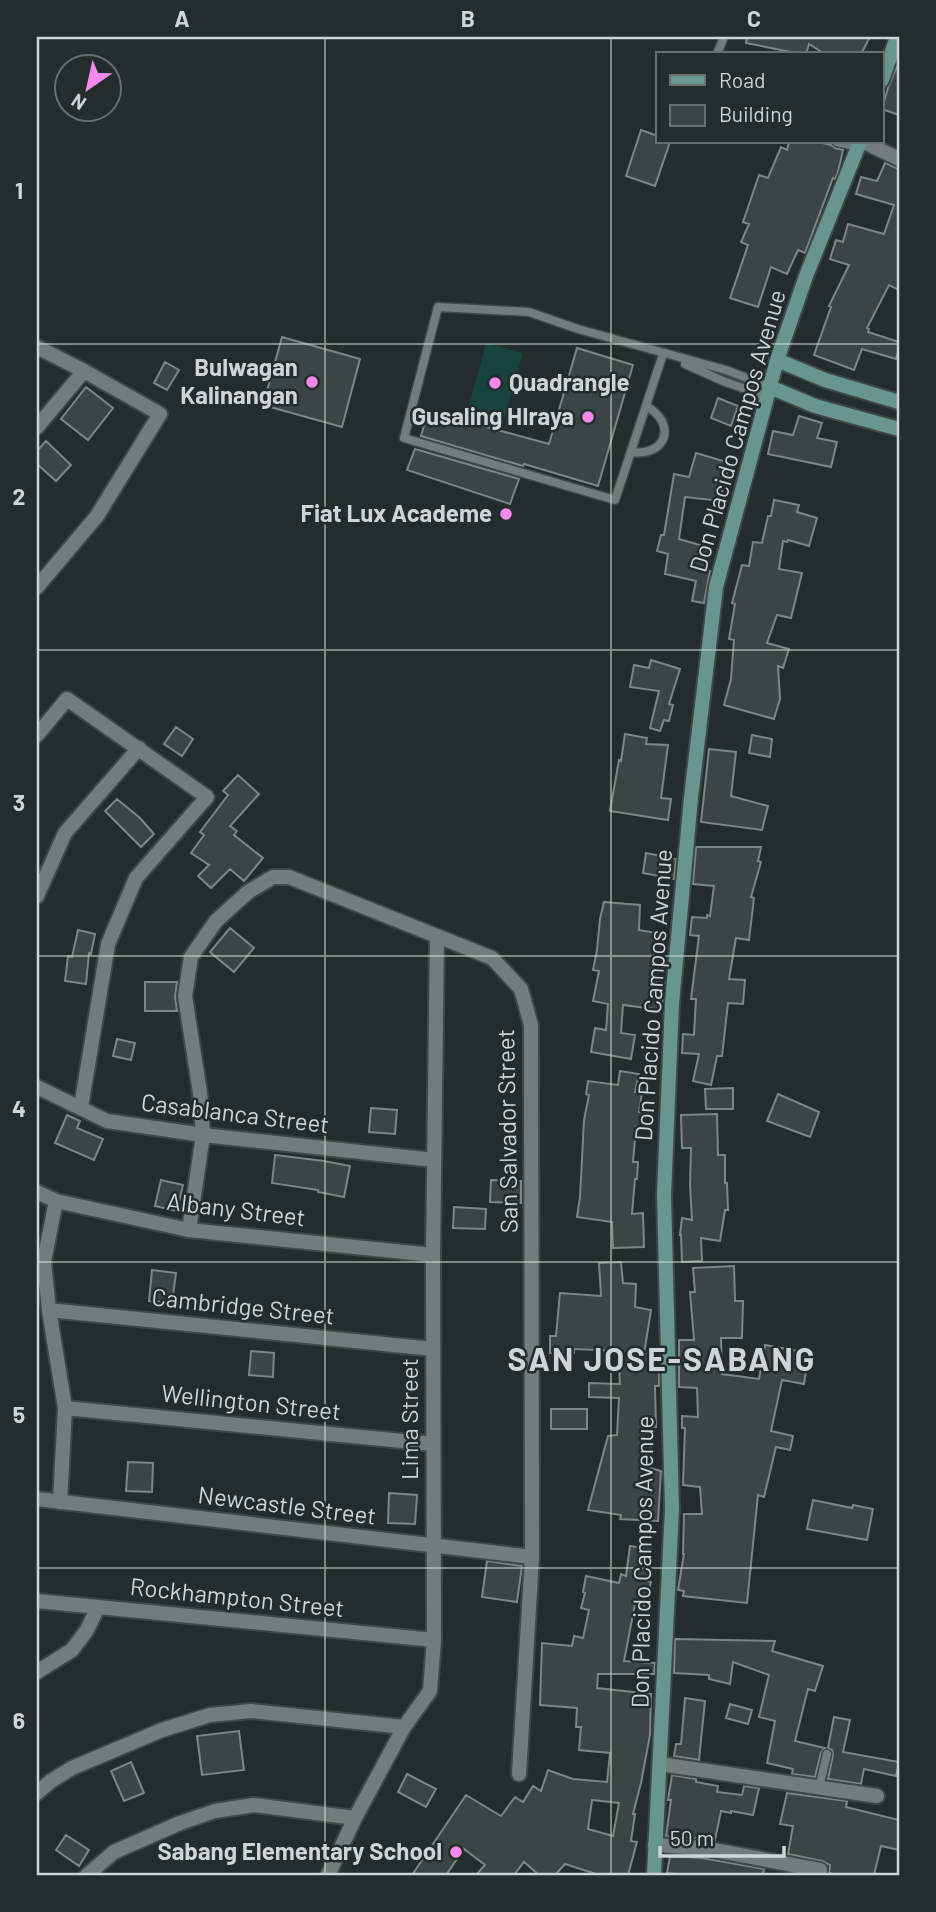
<svg xmlns="http://www.w3.org/2000/svg" width="936" height="1912" font-family="Barlow,sans-serif">
<style>
.grass{fill:#17443c}
.building{fill:#3b4543;stroke:#7b8784;stroke-width:2;fill-rule:evenodd}
.lines{fill:none;stroke-linecap:round;stroke-linejoin:round}
.lane-casing{stroke:#3f4846;stroke-width:11}
.street-casing{stroke:#3f4846;stroke-width:18}
.secondary-casing{stroke:#3f4846;stroke-width:18}
.lane{stroke:#727d7b;stroke-width:8}
.street{stroke:#727d7b;stroke-width:14}
.secondary{stroke:#66968e;stroke-width:14}
.grid{fill:none;stroke:#cfd5d4;stroke-width:2;stroke-opacity:0.55}
.poi-dot{fill:#f589ee;stroke:#232d2b;stroke-width:2.5}
.labels{text-anchor:middle;stroke-width:5;stroke-linejoin:round;paint-order:stroke}
.poi-label{font-size:24px;font-weight:bold;fill:#cfd5d4;stroke:#232d2b;text-anchor:end}
.street-label{font-size:24px;fill:#cfd5d4;stroke:#232d2b}
.district-label{font-size:32px;font-weight:bold;letter-spacing:2px;fill:#cfd5d4;stroke:#232d2b}
.neatline{fill:none;stroke:#cfd5d4;stroke-width:2.5}
.grid-label{font-size:23px;text-anchor:middle;font-weight:bold;fill:#cfd5d4}
</style>
<rect width="100%" height="100%" fill="#232d2b"/>
<path class="grass" d="M486,343L523,353L503,423L467,413Z"/>
<path class="building" d="M747,37H870L861,54H825L809,44L806,54H801L746,43Z
M899,61V115L882,109L888,88Z
M641,130L658,136V142H670L655,186L626,176Z
M789,142H818L831,145L835,148L843,150L838,172L835,179L833,178L805,253L798,250L787,274L771,267L758,307L730,298L748,245L741,242L749,224L743,222L759,175L768,178L781,147L787,150Z
M885,163L899,169V290L889,285L867,328L869,329L868,332L899,342V348L896,359L862,349L854,370L814,355L831,307L829,306L849,265L830,259L836,240L843,242L848,224L884,234L894,205L856,194L861,177L877,181Z
M282,337L360,359L342,427L263,405Z
M577,348L633,365L598,486L524,464L523,466L421,436L428,411L549,444Z
M165,362L179,370L167,390L154,383Z
M86,387L113,408L88,440L61,419Z
M718,398L738,406L731,426L711,418Z
M799,416L822,423L817,438L837,442L831,467L768,454L773,431L793,435Z
M46,441L71,465L56,481L37,464V451Z
M415,449L519,479L510,504L407,470Z
M696,453L730,463L723,486L721,501L685,497L679,539L710,548L705,569L710,571L704,603L692,601L696,581L665,574L668,554L657,551L661,535H664L674,474L689,477Z
M774,500L799,505L797,512L817,518L809,546L788,540L787,542L783,541L779,569L802,573L791,618L777,615L767,643L789,649L783,668L778,666L780,699L774,719L724,705L731,679L734,640L729,639L735,604L732,603L742,565L749,566L753,542L762,543L768,516H771Z
M651,660L680,669L669,704L673,705L669,721L664,720L660,731L650,728L659,691L630,687L634,665L649,668Z
M176,727L193,739L182,756L164,744Z
M625,734L647,738L646,744L668,745L661,798L671,799L668,820L610,811L619,760L621,761Z
M752,735L772,739L770,757L749,753Z
M709,749L736,752L731,796L768,806L762,830L701,822Z
M238,775L259,794L230,826L237,831L234,835L263,858L244,881L230,869L211,888L198,876L209,865L191,853L204,835L200,832L228,795L223,791Z
M117,799L140,818L154,834L141,847L105,811Z
M696,847H761L758,861L761,862L751,897L754,898L749,940L736,938L729,979L745,980L743,1004L728,1003L722,1056H717L711,1085L693,1081L699,1054L682,1053L683,1034L694,1035L696,999H691L699,936L690,935L692,917L707,918V915L710,916L714,886L693,884Z
M646,853L676,859L674,879L643,873Z
M604,902L640,905L639,930L657,933L650,981L664,983L662,1010L623,1005L621,1033L635,1035L631,1059L591,1052L595,1028L606,1030L608,1004L593,1001L599,971L593,970L597,950L600,919Z
M230,928L254,948L234,972L210,952Z
M78,930L95,934L91,954L89,953L86,984L65,981L68,956L72,957Z
M145,982H177L175,997L177,1011H145Z
M117,1039L135,1043L131,1060L113,1056Z
M620,1071L639,1074L635,1092L642,1093L639,1112L644,1113L641,1128L636,1127L633,1162H638L637,1179H635L632,1214L643,1213L644,1247L613,1248L612,1222L577,1217L580,1197L584,1120L589,1095L586,1094L588,1081L618,1085Z
M733,1088V1109H706L705,1089Z
M778,1094L819,1112L810,1137L767,1121Z
M371,1108L397,1110L395,1134L369,1132Z
M717,1114L718,1155H725V1183H727L728,1210H725L720,1241L701,1238L702,1261L682,1262L681,1235H680L682,1218L692,1220L690,1185L691,1148H682L681,1115Z
M67,1115L80,1121L77,1128L103,1139L94,1160L55,1143Z
M275,1155L324,1161L350,1166L344,1197L318,1192V1190L272,1183Z
M161,1180L183,1185L177,1211L155,1206Z
M491,1180L521,1181V1203L490,1202Z
M454,1207L486,1209L485,1229L453,1228Z
M621,1262L623,1283L636,1284L635,1307L651,1310L644,1354H654L655,1370H659V1386H655L656,1427H651L650,1468L661,1471L658,1521L620,1519L621,1515L588,1510L608,1436L617,1435L619,1398L589,1397V1383L620,1384L618,1351L574,1349V1353H550V1336H556L560,1293L601,1296L599,1263Z
M734,1266L735,1301H743L742,1338H721L722,1374L759,1379L765,1345L809,1353L804,1384L782,1380L771,1431L793,1436L790,1450L776,1447L764,1497L758,1495L747,1603L683,1596L684,1591L678,1590L684,1554H683L684,1514H702L700,1487L683,1485L685,1428H682V1416L698,1417L697,1388L679,1387V1340H694L690,1292H695L693,1268Z
M152,1270L176,1273L172,1303L149,1301Z
M251,1351L274,1353L273,1377L249,1375Z
M551,1409H587V1429H551Z
M128,1462L153,1463L152,1492L126,1491Z
M389,1493L417,1495L415,1524L388,1523Z
M813,1500L852,1508L853,1505L873,1509L867,1540L807,1529Z
M630,1546L651,1549L647,1581L651,1582L644,1607L635,1604L624,1661L655,1663L654,1674H598L597,1688L651,1694L650,1735L641,1783L633,1814H635L631,1841L637,1842L628,1875H599L565,1864L555,1875H539L524,1862L514,1875H476L485,1865L464,1849L446,1875H412L466,1795L501,1816L515,1797L523,1802L533,1786L541,1791L548,1770L573,1779L607,1782L610,1753L579,1750L581,1727H576L577,1708L540,1705L542,1643L572,1646L574,1636L583,1638L589,1610L581,1608L585,1593L583,1592L586,1576L619,1583L621,1574L626,1576ZM592,1800L619,1803L613,1836L588,1829Z
M487,1561L522,1566L517,1602L482,1597Z
M675,1639L775,1641L772,1651L823,1666L815,1691L808,1689L795,1741L825,1748L821,1753L815,1777L792,1774L793,1769L767,1763L775,1721L759,1717L769,1675L733,1662L730,1684L709,1679V1675L674,1673Z
M685,1698L705,1701L699,1760L674,1756L676,1744H681Z
M730,1704L752,1710L748,1724L726,1718Z
M834,1717L850,1720L843,1752L899,1762L896,1776L864,1769L861,1784L828,1779L833,1755L832,1750L828,1748Z
M239,1731L244,1770L202,1775L197,1736Z
M131,1762L144,1793L124,1801L111,1771Z
M407,1774L436,1789L426,1807L398,1792Z
M672,1775L696,1779V1782L718,1786L717,1792L742,1795L744,1786L759,1788L753,1815L731,1811V1813L721,1811L715,1840L666,1836L671,1800H668Z
M787,1793L847,1801L846,1807L899,1820V1850L881,1846L874,1875H837L829,1873L830,1865L822,1861L788,1854L793,1826L780,1824Z
M66,1835L89,1850L79,1866L56,1850Z
M670,1856L702,1858L759,1868L764,1869L763,1875H683L667,1873Z"/>
<g class="lines">
<defs>
<path id="lane" d="M717,54L724,37
M837,142L858,147
M663,354L615,500L404,438L438,307L529,312L578,329L726,370L770,387
M685,364L723,381L768,397
M631,452C666,457 678,424 646,406
M819,1788L827,1754"/>
<path id="street" d="M864,142L899,159
M37,347L84,371L160,414L97,516L37,587
M37,427L84,371
M37,735L67,699L207,797L136,878L108,944L81,1107
M37,896L65,833L139,748
M37,1087L107,1121L203,1135L434,1160
M37,1192L56,1201L189,1230L433,1255
M56,1201L44,1261L49,1310L65,1408L60,1502
M189,1230L203,1135L200,1093L185,996L191,957L216,921L248,892L273,877H289L492,958L521,989L531,1025L532,1557L519,1774
M49,1310L433,1349
M65,1408L433,1444
M37,1499L532,1557
M37,1601L434,1640
M37,1672L72,1650L87,1630L98,1607
M660,1764L877,1796
M37,1793L51,1781L72,1768L162,1730L210,1715L251,1711L404,1727
M655,1845L703,1848L820,1870
M87,1875L114,1852L180,1823L215,1811L254,1805L355,1818
M328,1875L355,1818L404,1727L430,1691L434,1640L433,1255L437,936"/>
<path id="secondary" d="M882,80L897,37
M777,360L825,380L899,402
M770,387L815,406L899,429
M654,1875L672,1509L664,1195L672,1003L691,798L716,587L777,360L806,276L860,142"/>
</defs>
<use href="#lane" class="lane-casing"/>
<use href="#street" class="street-casing"/>
<use href="#secondary" class="secondary-casing"/>
<use href="#lane" class="lane"/>
<use href="#street" class="street"/>
<use href="#secondary" class="secondary"/>
</g>
<path class="grid" d="M325,37V1875M611,37V1875M37,344H899M37,650H899M37,956H899M37,1262H899M37,1568H899"/>
<g class="poi-dot">
<circle cx="312" cy="382" r="7"/>
<circle cx="495" cy="383" r="7"/>
<circle cx="588" cy="417" r="7"/>
<circle cx="506" cy="514" r="7"/>
<circle cx="456" cy="1852" r="7"/>
</g>
<g class="labels">
<g class="poi-label">
<text x="298" y="376">Bulwagan<tspan x="298" dy="28">Kalinangan</tspan></text>
<text x="509" y="391" text-anchor="start">Quadrangle</text>
<text x="574" y="425">Gusaling HIraya</text>
<text x="492" y="522">Fiat Lux Academe</text>
<text x="442" y="1860">Sabang Elementary School</text>
</g>
<g class="street-label">
<text transform="translate(738 431) rotate(-74)" y="8">Don Placido Campos Avenue</text>
<text transform="translate(654 995) rotate(-86)" y="8">Don Placido Campos Avenue</text>
<text transform="translate(235 1114) rotate(7)" y="8">Casablanca Street</text>
<text transform="translate(508 1131) rotate(-91)" y="8">San Salvador Street</text>
<text transform="translate(236 1210) rotate(7)" y="8">Albany Street</text>
<text transform="translate(243 1307) rotate(6)" y="8">Cambridge Street</text>
<text transform="translate(251 1403) rotate(6)" y="8">Wellington Street</text>
<text transform="translate(410 1419) rotate(-90)" y="8">Lima Street</text>
<text transform="translate(287 1506) rotate(7)" y="8">Newcastle Street</text>
<text transform="translate(643 1562) rotate(-89)" y="8">Don Placido Campos Avenue</text>
<text transform="translate(237 1598) rotate(6)" y="8">Rockhampton Street</text>
</g>
<g class="district-label">
<text x="662" y="1371">SAN JOSE-SABANG</text>
</g>
</g>
<rect width="936" height="1912" fill="none" stroke="#232d2b" stroke-width="77"/>
<rect x="656" y="52" width="228" height="91" fill="#232d2b" stroke="#68706f" stroke-width="2"/>
<rect x="670" y="75" width="35" height="10" fill="#66968e" stroke="#68706f" stroke-width="2"/>
<text x="719" y="88" font-size="21" fill="#cfd5d4">Road</text>
<rect x="670" y="105" width="35" height="21" fill="#3b4543" stroke="#68706f" stroke-width="2"/>
<text x="719" y="122" font-size="21" fill="#cfd5d4">Building</text>
<g transform="translate(88 88) rotate(214)"><circle r="33" fill="#232d2b" stroke="#68706f" stroke-width="2"/>
<path d="M0-5L12 26L0 18L-12 26Z" fill="#f589ee"/>
<text y="-10" font-size="19" font-weight="bold" text-anchor="middle" fill="#cfd5d4">N</text>
</g>
<path d="M660 1846v10h124v-10" fill="none" stroke="#cfd5d4" stroke-width="3.5"/>
<text x="670" y="1846" font-size="21" fill="#cfd5d4" stroke="#232d2b" stroke-width="5" paint-order="stroke">50 m</text>
<rect x="38" y="38" width="860" height="1836" class="neatline"/>
<g class="grid-label">
<text x="182" y="27">A</text>
<text x="468" y="27">B</text>
<text x="754" y="27">C</text>
<text x="19" y="199">1</text>
<text x="19" y="505">2</text>
<text x="19" y="811">3</text>
<text x="19" y="1117">4</text>
<text x="19" y="1423">5</text>
<text x="19" y="1729">6</text>
</g>
</svg>
